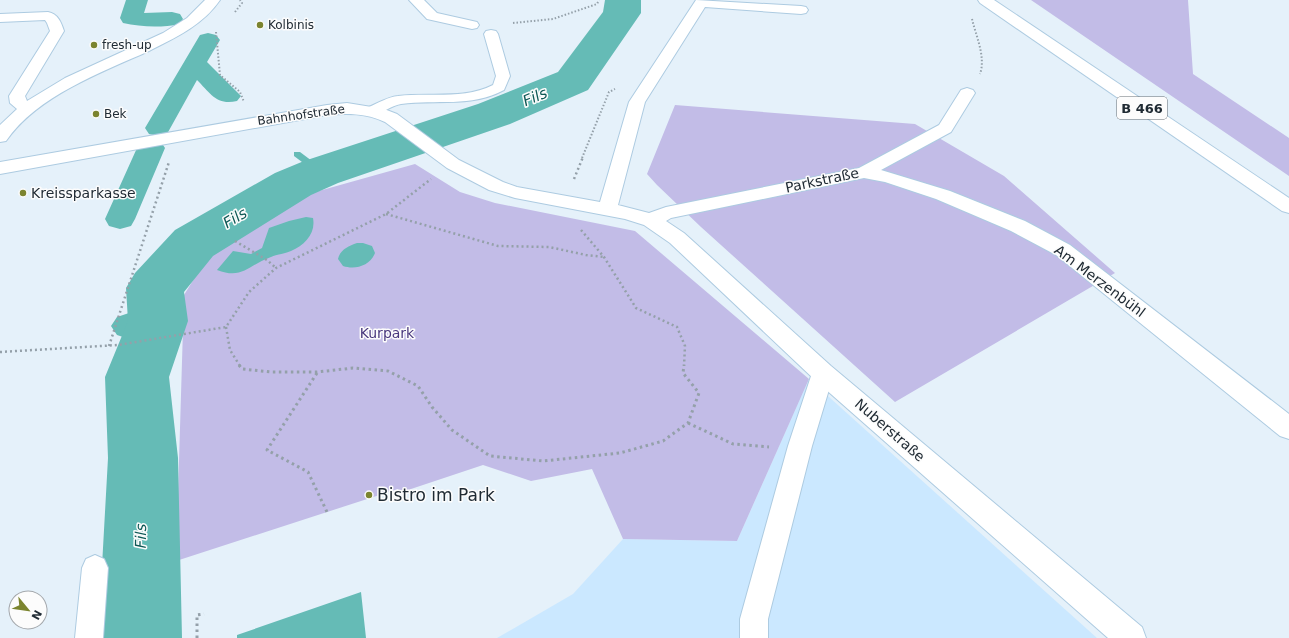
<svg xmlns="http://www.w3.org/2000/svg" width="1289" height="638" font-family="'DejaVu Sans',sans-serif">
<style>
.built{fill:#cbe8ff}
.green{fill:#c2bce7}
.water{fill:#65bbb6}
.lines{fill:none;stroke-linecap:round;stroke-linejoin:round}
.stream{fill:#65bbb6;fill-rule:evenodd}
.canal{fill:#65bbb6;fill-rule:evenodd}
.river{fill:#65bbb6;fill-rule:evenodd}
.service-casing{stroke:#adcbe1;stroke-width:2}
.minor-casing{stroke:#adcbe1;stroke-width:2}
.primary-casing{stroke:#adcbe1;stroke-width:2}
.path-far2{stroke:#94a0a9;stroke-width:2;stroke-dasharray:1.5 2;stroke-linecap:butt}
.path-far1{stroke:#94a0a9;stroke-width:2.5;stroke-dasharray:2 3;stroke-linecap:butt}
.path{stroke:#94a0a9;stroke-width:3;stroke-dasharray:2.5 3.5;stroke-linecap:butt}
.service{fill:#fff;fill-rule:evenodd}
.minor{fill:#fff;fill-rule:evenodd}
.primary{fill:#fff;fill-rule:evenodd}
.poi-dot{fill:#7b842f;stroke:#fcfcfc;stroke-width:1.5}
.labels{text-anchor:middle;stroke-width:3;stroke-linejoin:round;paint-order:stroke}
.far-poi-label{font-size:12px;fill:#202b34;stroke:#fcfcfc;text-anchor:start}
.far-street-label{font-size:12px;fill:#202b34;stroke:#fcfcfc}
.shield{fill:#fcfcfc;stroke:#626a70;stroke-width:1}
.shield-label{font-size:13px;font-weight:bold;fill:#202b34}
.street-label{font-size:14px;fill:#202b34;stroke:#fcfcfc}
.poi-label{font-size:14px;fill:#202b34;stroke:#fcfcfc;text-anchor:start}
.park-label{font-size:14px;fill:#49387e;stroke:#fcfcfc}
.water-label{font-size:15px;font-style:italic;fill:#0e5956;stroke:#fcfcfc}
.near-poi-label{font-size:17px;fill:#202b34;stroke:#fcfcfc;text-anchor:start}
</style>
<rect width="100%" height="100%" fill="#e5f1fa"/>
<path class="built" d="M809,379L1097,638H497L573,594L623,539L737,541Z"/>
<path class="green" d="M1031,0H1188L1193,74L1289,138V176Z
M675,105L915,124L1004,176L1115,273L895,402L701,227L657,185L647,174Z
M415,164L460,192L495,203L635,231L809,379L737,541L623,539L592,469L531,481L483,465L399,493L398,489L176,561L184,295L210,253L308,194Z"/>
<path class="water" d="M306,217L313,218C316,233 305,245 291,251C285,254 277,254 271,257C248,265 243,280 217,270L233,251L251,254L262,248L269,228L289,221Z
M357,243H363L372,246L375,253C370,266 355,270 343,266L338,259C340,250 348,246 357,243Z
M361,592L366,638H237V635Z"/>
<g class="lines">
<path class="stream" d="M294,152H300L324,170L325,172L324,174H318L294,156Z
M137,373L141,374L142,377L141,380L115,385L111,384L110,381L111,378Z"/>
<path class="canal" d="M126,0H148L144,13L172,12L180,14L183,19L180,24C161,28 141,27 123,23L120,18Z
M208,33L216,35L220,40L207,62L241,96L237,101C217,106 210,93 197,80L167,134L158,136L149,134L145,128L200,35Z
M151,140L161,142L165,148L135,219L131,226L120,229L109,226L105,219L137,148L141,142Z
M158,308L170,312L176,321L170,330L129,339L117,335L111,326L117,317L129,313Z"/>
<path class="river" d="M605,0H641V13L588,90L510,124L338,183L311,195L213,256L184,292L188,321L169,377L178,458L182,638H98L108,458L105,377L128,321L126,288L135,273L175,230L275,173L304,161L478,104L558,72L603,12Z"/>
<defs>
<path id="service" d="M491,30L496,31L498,34L510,76L504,90C471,108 436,99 401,104C389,106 381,116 369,113L367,110L369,107C378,103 388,97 398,96C429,92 464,100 493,85L496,76L484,34L486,31Z
M823,364L831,367L834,373L812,446L768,619V638H740V619L788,446L812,373L815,367Z
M95,555L104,559L108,568L103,638H75L82,568L86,559Z"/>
<path id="minor" d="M205,0H220C203,25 175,38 149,51C100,73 37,96 6,141L0,142V125L17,109L10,103L9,96L50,31L47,23L45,20L0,22V14L48,12C58,14 61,22 64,31L25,96L27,101L65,78L163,33L187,18Z
M409,0H424L437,13L477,22L479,25L477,28L472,29L427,19Z
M696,0L801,6L806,7L808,10L806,13L801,14L705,7L645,102L618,205L649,213L666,207L859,168L939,125L961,90L967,88L973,90L975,93L951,132L881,170L950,191L1025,221L1070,245L1289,414V439L1280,436L1056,255L1011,231L936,199L885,182L864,178L671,218L666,221L684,233L831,366L1142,627L1146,638H1108L815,380L670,243L644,225L625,219L515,198L489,190L447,168L385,122C366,113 347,113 327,115L0,174V162L327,105L347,103L384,109L397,114L459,160L503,182L517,187L600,202L629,102Z"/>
<path id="primary" d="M978,0H994L1289,198V213L1282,211L980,3Z"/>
</defs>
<use href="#service" class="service-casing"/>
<use href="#minor" class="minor-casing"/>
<use href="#primary" class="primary-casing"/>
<path class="path-far2" d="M235,12L242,3L240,0
M972,19C976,36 986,57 980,74
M513,23L553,19L597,4L599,0
M216,32L220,75L240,92L244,102
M582,158L609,92L615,89"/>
<path class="path-far1" d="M574,179L583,157
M386,214L498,246L549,247L586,255L604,257
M581,230L604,257L636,308L677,327L685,346L684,366
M235,241L267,260L276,268
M226,327L230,350L240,366
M109,346L169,162
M0,352L118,345L226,327L249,292L276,268L386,214L431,179"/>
<path class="path" d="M239,365L242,369L271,372H317L353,368L388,371L418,386L432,407L452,430L490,456L543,461L620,453L663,441L688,423L699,393L683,373L684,365
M317,373L267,450L308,472L327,512
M688,423L733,444L769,447
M197,638V615L204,614"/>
<use href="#service" class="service"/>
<use href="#minor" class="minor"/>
<use href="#primary" class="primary"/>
</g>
<g class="poi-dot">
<circle cx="260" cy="25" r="4"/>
<circle cx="94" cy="45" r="4"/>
<circle cx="96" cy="114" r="4"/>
<circle cx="23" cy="193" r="4"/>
<circle cx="369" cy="495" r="4"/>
</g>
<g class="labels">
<g class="far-poi-label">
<text x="268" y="29">Kolbinis</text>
<text x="102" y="49">fresh-up</text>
<text x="104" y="118">Bek</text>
</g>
<g class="far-street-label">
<text transform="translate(301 115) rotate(-8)" y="4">Bahnhofstraße</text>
</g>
<rect class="shield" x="1117" y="97" width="50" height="22" rx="3"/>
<g class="shield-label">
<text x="1142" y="113">B 466</text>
</g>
<g class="street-label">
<text transform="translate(822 180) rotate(-12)" y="5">Parkstraße</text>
<text transform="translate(1100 281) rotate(37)" y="5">Am Merzenbühl</text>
<text transform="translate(890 430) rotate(41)" y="5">Nuberstraße</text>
</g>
<g class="poi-label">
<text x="31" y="198">Kreissparkasse</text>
</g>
<g class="park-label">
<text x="387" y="338">Kurpark</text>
</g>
<g class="water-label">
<text transform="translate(535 97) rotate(-23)" y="5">Fils</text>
<text transform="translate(235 218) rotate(-31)" y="5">Fils</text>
<text transform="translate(141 536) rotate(-89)" y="5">Fils</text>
</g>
<g class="near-poi-label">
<text x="377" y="501">Bistro im Park</text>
</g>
</g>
<g transform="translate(28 610) rotate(119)"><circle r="19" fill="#fcfcfc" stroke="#a4a8ac"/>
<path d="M0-3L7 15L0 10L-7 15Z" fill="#7b842f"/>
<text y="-6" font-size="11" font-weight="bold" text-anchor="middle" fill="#202b34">N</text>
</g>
</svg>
